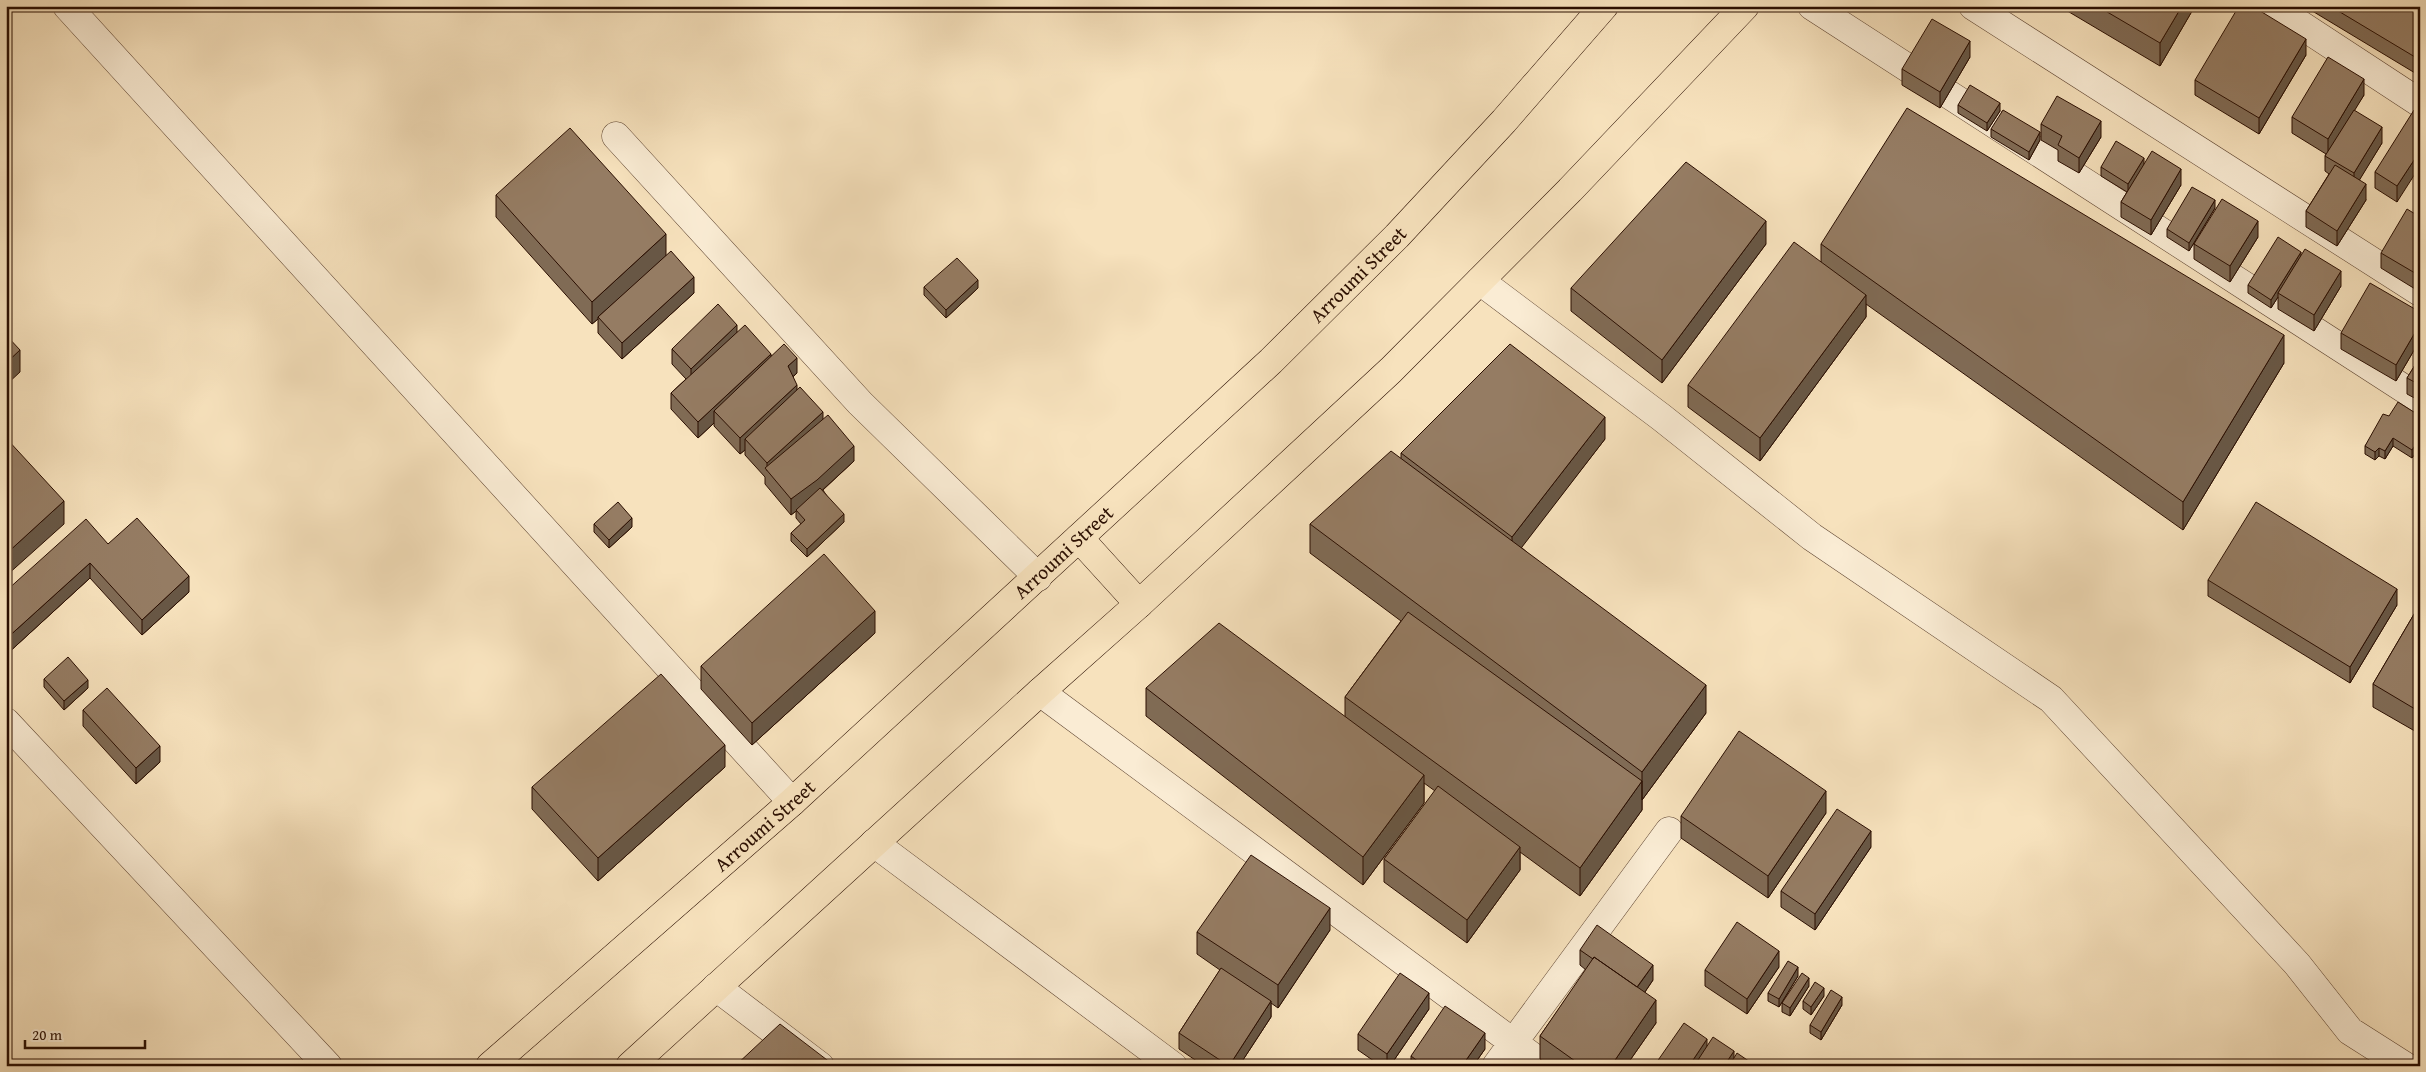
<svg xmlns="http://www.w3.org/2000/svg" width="2426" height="1072" font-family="'Gentium Book Plus',serif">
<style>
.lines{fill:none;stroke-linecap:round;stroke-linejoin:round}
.minor-casing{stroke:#5d4330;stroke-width:29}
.major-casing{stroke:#2a0e01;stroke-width:29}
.minor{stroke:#faecd4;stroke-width:28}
.major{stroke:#f7e2bd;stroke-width:28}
.wall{fill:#806b55;stroke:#2a0e01}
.shaded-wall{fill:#685745;stroke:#2a0e01}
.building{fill:#957c63;stroke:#2a0e01}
.labels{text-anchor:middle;stroke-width:4;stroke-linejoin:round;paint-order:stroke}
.street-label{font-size:20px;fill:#2a0e01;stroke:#faecd4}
</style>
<rect width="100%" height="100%" fill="#f7e2bd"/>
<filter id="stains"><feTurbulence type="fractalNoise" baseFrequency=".004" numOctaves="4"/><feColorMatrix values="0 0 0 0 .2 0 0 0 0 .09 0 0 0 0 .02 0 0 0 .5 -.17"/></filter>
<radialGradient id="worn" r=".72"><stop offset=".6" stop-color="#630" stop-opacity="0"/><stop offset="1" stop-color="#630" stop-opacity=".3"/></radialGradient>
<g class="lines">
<defs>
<path id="minor" d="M67,6L792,802
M1812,6L2420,399
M1973,6L2420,292
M2272,6L2420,103
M616,136L860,403L1038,577
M1480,281L1661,417L1812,537L2051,699L2297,964L2350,1031L2405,1066
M1040,692L1545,1066
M6,722L328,1066
M874,843L1173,1066
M716,987L820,1066
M1496,1066L1669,831"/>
<g id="major">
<path d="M1079,538L1139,604"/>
<path id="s1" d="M490,1066L792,802L1271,361L1397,236L1504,121L1604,6"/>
<path d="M630,1066L1040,692L1139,604L1391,370L1570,190L1745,6"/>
</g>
</defs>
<use href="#minor" class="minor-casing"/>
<use href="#major" class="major-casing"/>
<use href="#minor" class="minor"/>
<use href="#major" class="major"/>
</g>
<path class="wall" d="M2059,6H2195L2160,66Z
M2304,6H2420V76Z
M2306,55L2259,134L2195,95V80Z
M1970,57L1940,108L1902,85V69Z
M2364,95L2354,110L2382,143L2359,180L2366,200L2337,246L2306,227V211L2329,174L2325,171V156L2326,154L2292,133V117Z
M1958,105L2000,111L1987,131L1958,113Z
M2420,114L2397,202L2375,188V172Z
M2041,124L2101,137L2079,173L2058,161V150L2041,140Z
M1991,129L2040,140L2029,160L1991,137Z
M2144,165L2181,185L2151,235L2121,217V202L2127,192L2101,176V167Z
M496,195L666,255L694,293L622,359L598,333V319L592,324L496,217Z
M2215,208L2189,251L2167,237V229Z
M2420,217V292L2381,268V253Z
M2258,237L2230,282L2194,259V244Z
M1766,244L1662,383L1571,311V288Z
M1821,244L2284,363L2183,530L1866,304V317L1760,461L1688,407V385L1821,262Z
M2301,256L2341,286L2314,331L2278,309V297L2271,308L2248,293V285Z
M924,287L978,288L946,318L924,295Z
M2420,312V340L2396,381L2341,349V333Z
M737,332L797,373L793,377L797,390L823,420L854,461L823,490L844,522L807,557L791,541V533L801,524L796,518V511L791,515L765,484V477L745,455V450L740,454L714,426V423L698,438L671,409V393L686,379L672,364V349Z
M2420,357V401L2407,394V378Z
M2389,416H2420V447L2412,458L2393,446L2385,459L2379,456L2375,460L2365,454V446Z
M1605,439L1521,547L1706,713L1642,800V810L1580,896L1520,852V870L1467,943L1384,882V859L1435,791L1424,783V803L1363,885L1146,716V688L1345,717V697L1401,621L1310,553V524L1401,458V453Z
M594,524L632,527L609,548L594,532Z
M108,544L189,592L142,635L90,578L6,655V591Z
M2208,580L2397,605L2350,683L2208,596Z
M2420,604V734L2373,707V684Z
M875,633L752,745L701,689V666Z
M44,679L88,688L64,710L44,687Z
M83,710L160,762L136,784L83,726Z
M725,767L598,881L532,809V787Z
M1826,813L1768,898L1681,838V816Z
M1871,847L1815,930L1781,907V891Z
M1330,930L1278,1008L1271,1003V1017L1239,1066H1204L1179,1049V1033L1220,970L1197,954V932Z
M1580,950L1653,980L1645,992L1656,1023L1626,1066H1549L1540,1059V1036L1586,970L1580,965Z
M1779,967L1747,1014L1705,986V970Z
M1798,976L1779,1007L1768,1001V993Z
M1809,986L1790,1016L1782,1012V1003Z
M1824,996L1811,1015L1803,1009V1001Z
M1842,1005L1821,1040L1810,1033V1025Z
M1429,1009L1390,1066H1381L1358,1050V1034Z
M1485,1049L1473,1066H1411V1056Z"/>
<path class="shaded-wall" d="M2182,6H2195L2160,66V43Z
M2306,39V55L2259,134V118Z
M1970,41V57L1940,108V92Z
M2364,79V95L2328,154V139Z
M2000,103V111L1987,131V123Z
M2101,121V137L2079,173V158Z
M2382,127V143L2354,189V173Z
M2040,132V140L2029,160V152Z
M2420,151V166L2397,202V186Z
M2144,158V166L2128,192V184Z
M2181,169V185L2151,235V220Z
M2366,184V200L2337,246V231Z
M2215,200V208L2189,251V243Z
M1766,221V244L1662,383V360Z
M2258,221V237L2230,282V266Z
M666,234V257L598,317V319L592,324V302Z
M2301,252V260L2278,293V297L2271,308V300Z
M2341,271V286L2314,331V315Z
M694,277V293L622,359V343Z
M978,280V288L946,318V310Z
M1866,295V317L1760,461V438Z
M2420,324V340L2396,381V365Z
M737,325V341L691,385V369Z
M2284,335V363L2183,530V502Z
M20,350V372L6,385V363Z
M771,354V370L714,411V423L698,438V422Z
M797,358V373L788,381V366Z
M797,385V400L745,439V450L740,454V438Z
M823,412V428L767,471V463Z
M1605,417V439L1512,560V537Z
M2393,438V446L2385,459V451Z
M2420,438V447L2412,458V450Z
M854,446V461L817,495L791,515V499Z
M2379,448V456L2375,460V452Z
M64,501V524L6,576V554Z
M844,514V522L807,557V549Z
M632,518V527L609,548V540Z
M90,563V578L6,655V639Z
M189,576V592L142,635V620Z
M2397,589V605L2350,683V667Z
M875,611V633L752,745V723Z
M88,680V688L64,710V701Z
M1706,685V713L1642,800V772Z
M725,745V767L598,881V858Z
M160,746V762L136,784V768Z
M1424,775V803L1363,885V857Z
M1642,781V810L1580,896V868Z
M1826,791V813L1768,898V876Z
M1871,831V847L1815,930V914Z
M1520,847V870L1467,943V920Z
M1330,908V930L1278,1008V985Z
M1779,951V967L1747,1014V999Z
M1653,965V980L1636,1005V989Z
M1798,967V976L1779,1007V999Z
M1809,978V986L1790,1016V1008Z
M1824,988V996L1811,1015V1007Z
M1429,993V1009L1390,1066H1387V1054Z
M1842,997V1005L1821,1040V1032Z
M1656,1000V1023L1626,1066H1611Z
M1271,1001V1017L1239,1066H1229Z
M1485,1033V1049L1473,1066H1462Z
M1707,1039V1055L1700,1066H1689Z
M1734,1051V1066H1724Z"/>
<path class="building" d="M2097,6H2182L2160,43Z
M2239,6H2252L2306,39L2259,118L2195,80Z
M2330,6H2420V60Z
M1932,19L1970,41L1940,92L1902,69Z
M2328,57L2364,79L2328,139L2292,117Z
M1970,85L2000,103L1987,123L1958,105Z
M2057,96L2101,121L2079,158L2058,145L2062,136L2041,124Z
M1907,108L2284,335L2183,502L1821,244Z
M2003,110L2040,132L2029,152L1991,129Z
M2354,110L2382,127L2354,173L2325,156Z
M2414,110L2420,114V151L2397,186L2375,172Z
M570,128L666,234L592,302L496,195Z
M2116,141L2144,158L2128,184L2101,167Z
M2152,151L2181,169L2151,220L2121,202Z
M1686,162L1766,221L1662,360L1571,288Z
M2335,165L2366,184L2337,231L2306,211Z
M2192,187L2215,200L2189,243L2167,229Z
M2222,199L2258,221L2230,266L2194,244Z
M2407,209L2420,217V276L2381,253Z
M2278,237L2301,252L2271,300L2248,285Z
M1794,242L1866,295L1760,438L1688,385Z
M2305,249L2341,271L2314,315L2278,293Z
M671,251L694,277L622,343L598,317Z
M957,258L978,280L946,310L924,287Z
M2370,283L2420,312V324L2396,365L2341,333Z
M718,304L737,325L691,369L672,349Z
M745,325L771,354L698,422L671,393Z
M6,335L20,350L6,363Z
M784,344L797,358L788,366L797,385L740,438L714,411Z
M1510,344L1605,417L1512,537L1401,453Z
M2420,357V385L2407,378Z
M800,387L823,412L767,463L745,439Z
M2398,402L2420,416V438L2412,450L2393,438L2385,451L2379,448L2375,452L2365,446L2383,414L2389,416Z
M828,415L854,446L817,480L791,499L765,468Z
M6,438L64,501L6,554Z
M1391,451L1706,685L1642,772L1310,524Z
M820,488L844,514L807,549L791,533L805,520L796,510Z
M618,502L632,518L609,540L594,524Z
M2256,502L2397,589L2350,667L2208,580Z
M137,518L189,576L142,620L90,563L6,639V591L86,519L108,544Z
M824,554L875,611L752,723L701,666Z
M2420,604V712L2373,684Z
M1408,612L1642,781L1580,868L1345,697Z
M1219,623L1424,775L1363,857L1146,688Z
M68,657L88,680L64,701L44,679Z
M661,674L725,745L598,858L532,787Z
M107,688L160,746L136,768L83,710Z
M1739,731L1826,791L1768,876L1681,816Z
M1438,786L1520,847L1467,920L1384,859Z
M1837,809L1871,831L1815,914L1781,891Z
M1251,855L1330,908L1278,985L1197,932Z
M1737,922L1779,951L1747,999L1705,970Z
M1597,925L1653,965L1637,987L1594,957L1593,959L1580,950Z
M1594,957L1656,1000L1611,1066H1582L1540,1036Z
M1788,961L1798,967L1779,999L1768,993Z
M1221,968L1271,1001L1229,1066L1179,1033Z
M1400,973L1429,993L1387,1054L1358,1034Z
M1802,973L1809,978L1790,1008L1782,1003Z
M1815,982L1824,988L1811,1007L1803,1001Z
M1831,990L1842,997L1821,1032L1810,1025Z
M1445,1006L1485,1033L1462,1066H1424L1411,1056Z
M1684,1023L1707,1039L1689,1066H1654Z
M780,1024L831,1063L829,1066H735Z
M1713,1037L1734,1051L1724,1066H1694Z
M1737,1053L1756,1066H1729Z"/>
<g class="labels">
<g class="street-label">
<text dy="7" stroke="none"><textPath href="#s1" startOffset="1175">Arroumi Street</textPath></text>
<text dy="7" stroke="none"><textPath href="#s1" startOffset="770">Arroumi Street</textPath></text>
<text dy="7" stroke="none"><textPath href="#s1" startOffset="365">Arroumi Street</textPath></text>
</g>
</g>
<rect width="2426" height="1072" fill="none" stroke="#f7e2bd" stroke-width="25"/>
<rect x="8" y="8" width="2411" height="1057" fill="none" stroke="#2a0e01" stroke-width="2.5"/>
<rect x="12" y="12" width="2401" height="1047" fill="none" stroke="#2a0e01"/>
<path d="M25 1040v8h120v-8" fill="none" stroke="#2a0e01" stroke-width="2.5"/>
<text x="32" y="1040" font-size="15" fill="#2a0e01" stroke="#faecd4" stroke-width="4" paint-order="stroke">20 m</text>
<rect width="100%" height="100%" filter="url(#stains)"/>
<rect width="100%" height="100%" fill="url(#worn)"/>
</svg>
